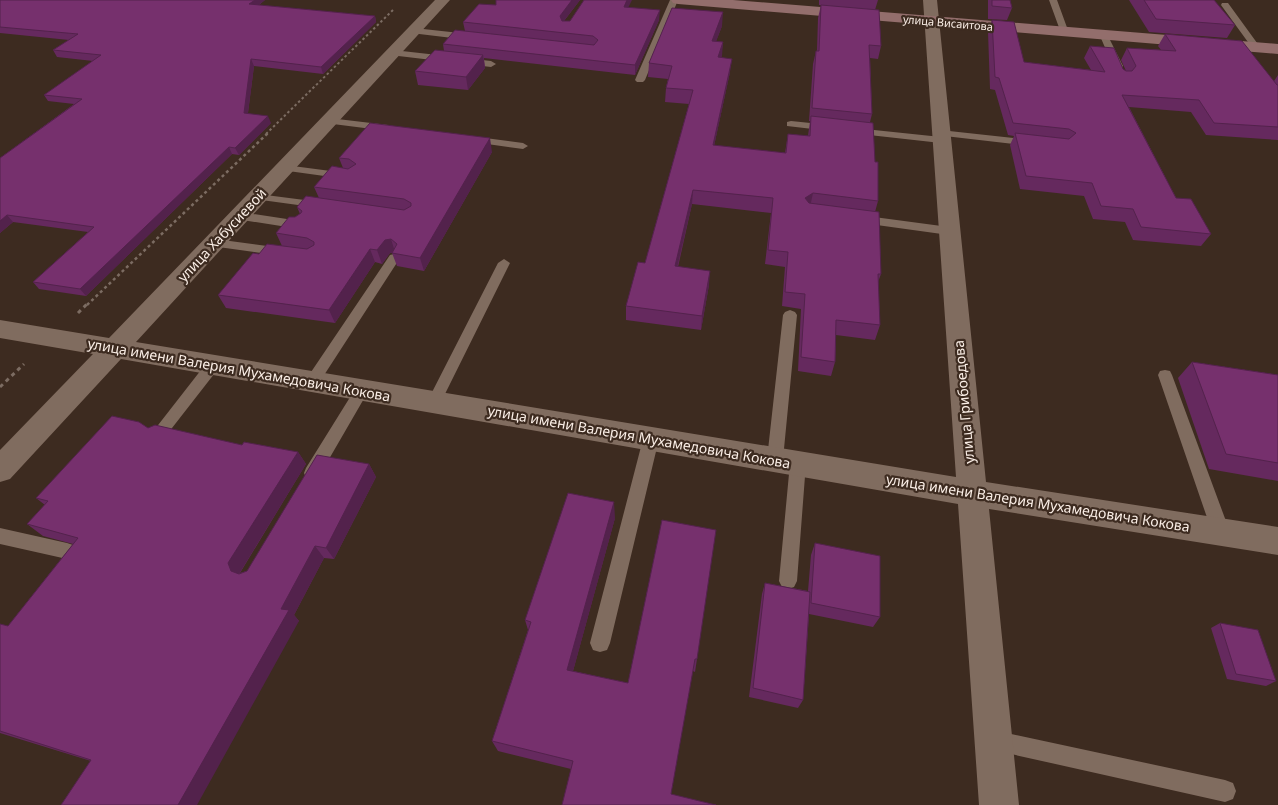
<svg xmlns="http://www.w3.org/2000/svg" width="1278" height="805" font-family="'Noto Sans',sans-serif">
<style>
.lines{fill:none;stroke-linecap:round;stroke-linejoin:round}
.path-far2{stroke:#7c6c62;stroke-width:2;stroke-dasharray:2.5 2.5;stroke-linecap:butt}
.path-far1{stroke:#7c6c62;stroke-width:2.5;stroke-dasharray:3 3;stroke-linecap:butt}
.path{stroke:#7c6c62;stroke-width:3;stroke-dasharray:4 4;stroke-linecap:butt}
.lane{fill:#806c5f;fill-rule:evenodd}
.street{fill:#806c5f;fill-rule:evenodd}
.secondary{fill:#936e6c;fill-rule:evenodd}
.wall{fill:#65295e}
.shaded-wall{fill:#53224c}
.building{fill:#76306d;stroke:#53224c}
.labels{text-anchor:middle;stroke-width:4.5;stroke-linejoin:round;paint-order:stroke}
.far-street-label{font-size:11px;fill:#faeee6;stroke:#3d2b20}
.street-label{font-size:14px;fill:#faeee6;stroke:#3d2b20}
</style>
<rect width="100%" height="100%" fill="#3d2b20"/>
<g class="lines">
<path class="path-far2" d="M266,134L394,9"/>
<path class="path-far1" d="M87,305L268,133"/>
<path class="path" d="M78,313L88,303
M0,387L24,364"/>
<path class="lane" d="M670,0H678L645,80L643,82H637L635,80Z
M1049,0H1057L1069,33L1068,35L1061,33Z
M1222,3H1228L1260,47L1259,49H1253L1221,5Z
M414,28L469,34L473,37L469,40L411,33L410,31Z
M1104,33L1108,36L1123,66L1121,68L1118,69L1113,66L1100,36Z
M393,50L491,61L496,64L491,67L390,55L389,53Z
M329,118L388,125L393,128L388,131L325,123V119Z
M791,121L830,125L835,128L830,131L787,126V122Z
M855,128L941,137L946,140L941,143L851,133L850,131Z
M940,130L1032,140L1037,143L1032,146L936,135L935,133Z
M470,136L523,143L528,146L523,149L466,141L465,139L466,137Z
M285,165L346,173L352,176L346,179L281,170L280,168L281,166Z
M258,194L320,202L326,205L320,208L254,199L252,197Z
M240,212L300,221L306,225L300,229L236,219L234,216Z
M859,215L949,227L955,231L949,235L855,222L853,219L855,216Z
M215,239L282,248L288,252L282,256L211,246L209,243Z
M394,254L400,258L317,386L312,388L307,386L305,382L307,378L390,255Z
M504,259L510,263L441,402L439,406L434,408L429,406L427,402L498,263Z
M790,310L795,312L797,315L783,459L781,464L775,466L769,464L767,459L783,315L785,312Z
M213,360L218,361L220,365L218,369L165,437L160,439L155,437L152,433L155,429L208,361Z
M1165,370L1170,371L1172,375L1230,532L1227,537L1221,540L1215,537L1212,532L1158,375L1160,371Z
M362,384L367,386L369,390L318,478L312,480L306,478L304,473L306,468L357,386Z
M651,433L657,435L659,439L610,643L607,650L600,652L593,650L590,643L643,439L645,435Z
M798,456L804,458L806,463L797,581L794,587L788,589L782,587L779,581L790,463L792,458Z
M0,528L67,543L73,545L76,551L73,557L67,559L0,544Z
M993,730L1225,780L1233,783L1236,791L1233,799L1225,802L993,750L986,747L983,740L986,733Z"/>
<path class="street" d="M435,0H450L136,342L956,477L923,0H937L986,482L1278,527V555L989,509L1019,805H979L958,504L121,359L10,479L0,482V450L93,354L0,338V320L109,338Z"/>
<path class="secondary" d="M671,0H733L1278,44V54L678,4L673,3Z"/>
</g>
<path class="wall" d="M0,0H265L259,5L375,16L376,22L323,74L254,66L248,113L271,123L239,155L232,154L86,296L39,289L33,282L88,232L13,222L0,233V158L74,104L48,101L44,95L93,61L57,57L53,50L69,40L0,33Z
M580,0L564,21H570L629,7L659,20L635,75L484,58L485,68L468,90L418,85L415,71L444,51L443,44L465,31L463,22L496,5Z
M819,0H878L875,10L881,46L878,59L870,58L872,114L870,122L878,201L875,212L881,274L878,282L880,325L875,340L836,335L835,362L831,376L798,371L801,309L782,306L785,267L765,264L771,213L692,204L678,267L709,285L701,330L626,320V306L645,263L689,104L665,102L666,88L668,79L648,77L649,63L722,26L716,41L723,42L721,58L730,72L714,146L785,153L788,134L808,136L810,121H809L813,64L816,51H817L818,18L821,5H819Z
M988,0H1010L1012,8L1007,20L988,19Z
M1129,0H1214L1235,25L1227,38L1149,32Z
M992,20L1024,62L1091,70L1084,58L1090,46L1126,71L1121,60L1127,48L1161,50L1158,46L1165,34L1274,81L1278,75V140L1206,135L1191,112L1129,107L1176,198L1211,234L1201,246L1133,240L1125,222L1093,219L1084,196L1020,189L1010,145L1014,136L1008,135L995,90L990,89L988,32Z
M492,152L424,271L397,266L392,253H390L382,264L375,262L335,323L226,308L218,295L259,254L282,246L276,233L300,214L297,207L319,198L314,187L343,168L339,158Z
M1192,362L1278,375V481L1209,469L1178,378Z
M148,428L242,445L298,452L306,464L240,573L247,571L369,464L376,477L334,559L324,558L294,615L299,621L91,761L0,733V624L8,626L73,544L43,536L27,524L45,505L36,498Z
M615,518L573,671L628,683L662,520L697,659L695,672L693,671L562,805L571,769L498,751L492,741L528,630L525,620Z
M815,543L880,617L873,627L809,614L803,700L798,708L749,697L762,594L765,583L808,591L811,555Z
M1220,623L1276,681L1266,686L1227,679L1211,628Z"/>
<path class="shaded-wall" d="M255,0H265L251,11L249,4Z
M572,0H580L560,26V16Z
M627,0H632L624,16V7Z
M660,10L659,20L635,75V65Z
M723,12L722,26L711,55L712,41Z
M375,16L376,22L323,74L321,67Z
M723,42L722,56L717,71L718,57Z
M483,55L485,68L468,90L466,77Z
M251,59L254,66L247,120L244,113Z
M732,59L730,72L711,160L713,145Z
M268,116L271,123L239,155L235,148Z
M490,138L492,152L424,271L420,258Z
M229,147L232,154L86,296L80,289Z
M693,190L692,204L674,281L675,266Z
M813,193L810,207L805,198Z
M7,215L13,222L0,233V221Z
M391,239L395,252L390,253L382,264L377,250L385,240Z
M370,249L375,262L335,323L329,310Z
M710,271L709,285L701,330L702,316Z
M298,452L306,464L239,574L231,571L228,563Z
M369,464L376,477L334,559L326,548Z
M614,502L615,518L570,682L567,670Z
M315,546L324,558L294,615L299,621L197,805H178L281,609Z"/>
<path class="building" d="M0,0H255L249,4L375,16L321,67L251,59L244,113L268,116L235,148L229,147L80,289L33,282L94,227L7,215L0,221V158L82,99L44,95L101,55L53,50L78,34L0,27Z
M496,0H572L560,16L562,21H570L584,0H627L624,7L660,10L635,65L443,44L455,30L594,45L598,40L593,36L463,22L479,4L496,5Z
M992,0H1010L1012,8L992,6Z
M1144,0H1214L1235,25L1156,19Z
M821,5L879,10L881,46L869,45L872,114L812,108L816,51H819Z
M672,8L723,12L712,41L723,42L718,57L732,59L713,145L786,153L788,134L810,136L811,116L873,123L875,162H878V201L813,193L805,198L809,203L879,212L881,274H878L880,325L836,320L835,362L801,357L805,294L785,292L788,252L768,250L773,198L693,190L675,266L710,271L702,316L626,306L638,262L645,263L693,90L666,88L672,66L649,63Z
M992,20L1014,22L1024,62L1105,72L1090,46L1114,48L1123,69L1126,71H1132L1136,66L1127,48L1176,51L1165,34L1242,41L1277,85H1278V127L1214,123L1199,100L1122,95L1176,198L1191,199L1211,234L1141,227L1133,209L1101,206L1092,183L1026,176L1015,133L1069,139L1076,133L1069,129L1013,123L999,78L995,77Z
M435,50L483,55L466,77L415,71Z
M370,123L490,138L420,258L392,253L397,244L391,239L385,240L377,250L370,249L329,310L218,295L253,253L259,254L267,244L307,249L314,245V242L307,238L276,233L289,217H295L301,213L302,211L297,207L306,196L404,210L411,206V203L404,199L314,187L332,166L348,169L356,164L349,159L339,158Z
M1192,362L1278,375V463L1226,454Z
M112,416L139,422L148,428L155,425L242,445L244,442L298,452L228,563L231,571L239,574L247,571L317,455L369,464L326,548L315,546L281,609L289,610L178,805H61L91,760L0,731V624L8,626L78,538L27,524L48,501L36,498Z
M568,493L614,502L567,670L628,683L662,520L716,530L697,659H695L671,794L716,805H562L573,761L492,741L531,622L525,620Z
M815,543L880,556V617L811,603Z
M765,583L810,592L803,700L753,688Z
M1220,623L1258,630L1276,681L1236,674Z"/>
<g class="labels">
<g class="far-street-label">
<text transform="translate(948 23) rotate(5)" y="4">улица Висаитова</text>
</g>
<g class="street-label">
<text transform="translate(222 235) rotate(-47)" y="5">улица Хабусиевой</text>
<text transform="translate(239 370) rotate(10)" y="5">улица имени Валерия Мухамедовича Кокова</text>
<text transform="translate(964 402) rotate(-95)" y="5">улица Грибоедова</text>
<text transform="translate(639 437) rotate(10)" y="5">улица имени Валерия Мухамедовича Кокова</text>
<text transform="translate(1038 503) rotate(9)" y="5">улица имени Валерия Мухамедовича Кокова</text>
</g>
</g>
</svg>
